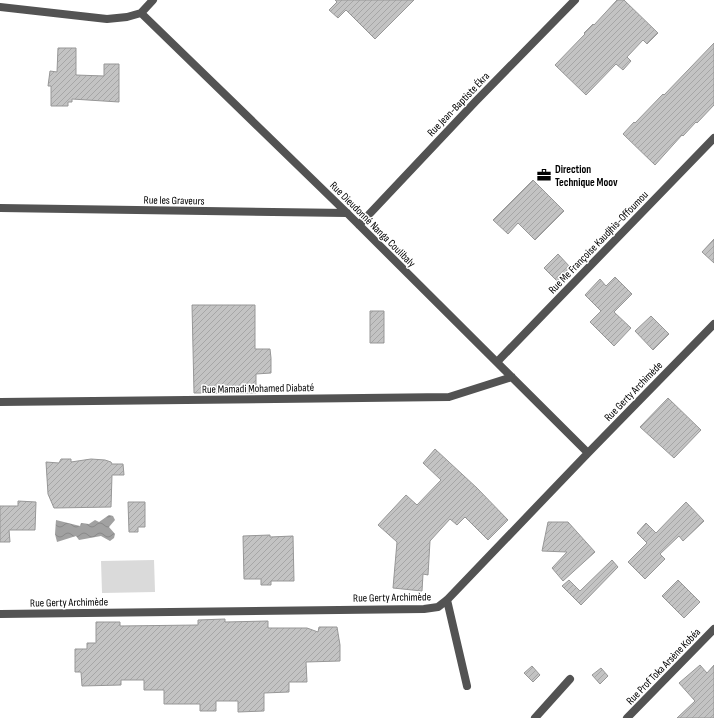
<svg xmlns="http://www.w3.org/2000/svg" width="714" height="718" font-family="'Sofia Sans Condensed',sans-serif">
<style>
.garden{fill:#dadada}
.water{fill:url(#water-waves)}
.building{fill:url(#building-hatch);stroke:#979797}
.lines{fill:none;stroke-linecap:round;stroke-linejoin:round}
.minor{stroke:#535353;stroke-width:8}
.labels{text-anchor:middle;stroke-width:3;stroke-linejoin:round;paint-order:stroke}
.street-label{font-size:11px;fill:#000;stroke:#fff}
.poi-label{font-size:11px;font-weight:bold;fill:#000;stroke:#fff;text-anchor:start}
</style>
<defs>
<pattern id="water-waves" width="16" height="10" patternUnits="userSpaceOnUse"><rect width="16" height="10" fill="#a1a1a1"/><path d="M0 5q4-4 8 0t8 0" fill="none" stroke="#898989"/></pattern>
<pattern id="building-hatch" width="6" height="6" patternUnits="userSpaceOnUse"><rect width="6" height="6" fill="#c3c3c3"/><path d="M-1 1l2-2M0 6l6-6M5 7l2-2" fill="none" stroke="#a6a6a6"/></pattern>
</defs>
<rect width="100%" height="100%" fill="#fff"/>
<path class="garden" d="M154,560L155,592L102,593L101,561Z"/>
<path class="water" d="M109,515L113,516L115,520L109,527L115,534L114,538L110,541L101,536L79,540L76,536L57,542L55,534L56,520L80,526L81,523L89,524L95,520L99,522Z"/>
<path class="building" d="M335,0H414L375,39L346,10L338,18L329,10L337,2Z
M617,0H624L658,33L647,44L643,40L627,57L631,61L623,70L616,64L586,95L555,65L585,34L584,33L593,24L594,25Z
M714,43V105L697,123L696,122L683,136L682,135L655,165L623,134L634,122L635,123L663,94L664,95Z
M58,48H76V75L104,76V64H119V102L72,99V102H68V106H51V86H48L50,71L57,72Z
M533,180L564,211L535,240L518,223L508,234L493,220Z
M714,239V263L702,252Z
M558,254L570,267L557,281L544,268Z
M615,277L632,294L614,312L631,328L614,346L590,322L601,311L585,295L600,279L606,286Z
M192,305H255V349H270L271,358V373L256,374V393H194Z
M370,311H384V343H370Z
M651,316L669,334L653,350L635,331Z
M668,398L701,430L674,458L640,427Z
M435,449L477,488L508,520L488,540L465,517L457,525L450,519L430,541L428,575L423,574L422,591L393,588L397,542L378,525L406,495L417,505L441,480L423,463Z
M61,459H71V462L91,459L105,460L111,462L112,464H123L124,475H112L111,507L54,508L48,494L46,462L59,463Z
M18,501L36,502L35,530H9L10,542H0V506H18Z
M128,502H145V527H138V532H129Z
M686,502L704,521L683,541L679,536L660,554L665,559L645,579L628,562L647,543L637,533L646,523L656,533Z
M548,522H568L595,552L563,581L552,568L567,552L542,551Z
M270,535V537L293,536L294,581H271V585H261V579H244L243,536Z
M612,560L618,567L581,605L562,586L569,580L580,591Z
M678,580L700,602L684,618L662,596Z
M225,619V622L268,621V628H307L318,632L319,627H337L340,645V661L306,662L307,682H289V692L264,693V711L238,712V701H216V711H200V704H164V690H144V680H121V685L82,686L81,672H75V649H87V643H96V622H120V626L198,625V620Z
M700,665L707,673L714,665V718H677L695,701L679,683Z
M532,666L540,675L533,682L524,673Z
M601,668L608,676L600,684L592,675Z"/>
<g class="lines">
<path class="minor" d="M0,7L107,19L127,17L141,13L153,0
M141,13L347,213L588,453
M0,208L347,213
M359,225L476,101L575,0
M497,362L714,138
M0,402L449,397L512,377
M447,600L467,686
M0,614L424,609L438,607L447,600L588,453L714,324
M535,718L570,679
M627,718L714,629"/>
</g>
<defs>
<symbol id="office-bare" viewBox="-9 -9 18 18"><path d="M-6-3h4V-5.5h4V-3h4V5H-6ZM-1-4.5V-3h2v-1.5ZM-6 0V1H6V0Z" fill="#000" stroke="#fff" stroke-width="2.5" paint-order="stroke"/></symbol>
</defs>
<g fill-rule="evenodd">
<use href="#office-bare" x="534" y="165" width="20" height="20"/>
</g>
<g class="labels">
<g class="street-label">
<text transform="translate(458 104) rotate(-46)" y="4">Rue Jean-Baptiste Ékra</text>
<text transform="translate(174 200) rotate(1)" y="4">Rue les Graveurs</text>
<text transform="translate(373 224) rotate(45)" y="4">Rue Dieudonné Nanga Coulibaly</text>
<text transform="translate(598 242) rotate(-46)" y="4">Rue Me Françoise Kaudjhis-Offoumou</text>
<text transform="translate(258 388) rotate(-1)" y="4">Rue Mamadi Mohamed Diabaté</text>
<text transform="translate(633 391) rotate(-46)" y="4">Rue Gerty Archimède</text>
<text transform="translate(392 597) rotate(-1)" y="4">Rue Gerty Archimède</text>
<text transform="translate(69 602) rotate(-1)" y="4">Rue Gerty Archimède</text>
<text transform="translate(663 666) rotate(-46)" y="4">Rue Prof Toka Arsène Kobéa</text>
</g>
<g class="poi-label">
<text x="555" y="173">Direction<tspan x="555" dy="13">Technique Moov</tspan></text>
</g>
</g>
</svg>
